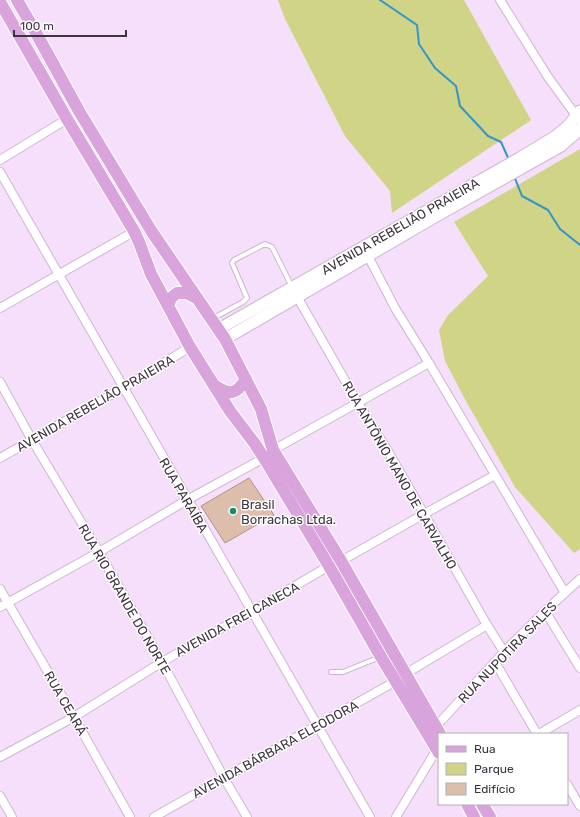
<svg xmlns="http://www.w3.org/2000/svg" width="580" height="817" font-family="Rubik,sans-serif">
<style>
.green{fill:#d0d486}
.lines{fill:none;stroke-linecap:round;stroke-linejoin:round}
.stream{stroke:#3295cc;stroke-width:2}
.building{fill:#ddbdab;stroke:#b29483}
.lane-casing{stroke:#cdb6d1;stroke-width:6}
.street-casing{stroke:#cdb6d1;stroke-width:10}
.secondary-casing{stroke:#cdb6d1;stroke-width:13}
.primary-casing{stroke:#fff;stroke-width:14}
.lane{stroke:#fff;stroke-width:4}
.street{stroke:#fff;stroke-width:8}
.secondary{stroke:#fff;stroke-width:11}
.primary{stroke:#d9a3dc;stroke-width:12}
.poi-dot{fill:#118e73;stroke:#fff;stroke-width:1.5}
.labels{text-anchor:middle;stroke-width:3;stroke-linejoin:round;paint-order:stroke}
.street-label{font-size:13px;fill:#3d343f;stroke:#fff}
.poi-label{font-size:13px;fill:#3d343f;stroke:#fff;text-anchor:start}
</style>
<rect width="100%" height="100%" fill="#f6dffa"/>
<path class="green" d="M278,0H464L531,120L392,213L390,191L345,136L285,19Z
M580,149V549L574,553L515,487L467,403L445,361L439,330L448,315L488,276L454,222Z"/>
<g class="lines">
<path class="stream" d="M380,0L417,25L419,44L435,68L456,86L460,106L488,136L501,142L509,160
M514,176L522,196L548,210L560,229L580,245"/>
</g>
<path class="building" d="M249,478L274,515L225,543L201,506Z"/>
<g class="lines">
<defs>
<path id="lane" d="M212,319L243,302L247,298L232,263L234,260L265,244L272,247L292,287
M331,672H343L380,657"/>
<path id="street" d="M500,0L548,77L580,121
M0,160L67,119
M0,172L370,817
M295,293L358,403L389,453L424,514L487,625L504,652
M0,308L128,235L134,231
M429,363L565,593
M0,382L32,440L99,552L162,662L224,778L247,817
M273,450L429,363L395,308L368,256
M0,458L123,388L190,347
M341,561L424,514L495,475
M0,589L74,717L130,817
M0,607L99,552L187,500L264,458
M545,611L580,668
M495,662L537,734
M405,674L487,625
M436,726L442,720L504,652L545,611L580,579
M539,734L580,710
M0,757L74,717L162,662L252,611L329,566
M567,784L580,806
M0,796L12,817
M154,817L396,681
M396,817L437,749"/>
<path id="secondary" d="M219,329L518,159L556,136L569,125L580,111
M225,339L433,218L561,146L580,129"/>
<path id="primary" d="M17,0L35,31L79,111L152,232L225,339L261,409L273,450L341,561L440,734
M0,2L67,119L134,231L139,242L151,274L190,347L230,411L255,444L264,458L329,566L381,657L439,753
M168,306L171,298L177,293H187L198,299
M214,385C230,396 236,395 246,379
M467,804L474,817
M482,804L490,817"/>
</defs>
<use href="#lane" class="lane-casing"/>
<use href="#street" class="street-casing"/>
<use href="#secondary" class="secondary-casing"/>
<use href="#primary" class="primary-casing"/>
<use href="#lane" class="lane"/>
<use href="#street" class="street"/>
<use href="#secondary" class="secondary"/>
<use href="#primary" class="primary"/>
</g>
<circle class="poi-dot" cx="233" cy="511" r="4"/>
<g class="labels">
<g class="street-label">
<text transform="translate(400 226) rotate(-30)" y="5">AVENIDA REBELIÃO PRAIEIRA</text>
<text transform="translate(95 403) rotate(-30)" y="5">AVENIDA REBELIÃO PRAIEIRA</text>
<text transform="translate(400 475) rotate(60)" y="5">RUA ANTÔNIO MANO DE CARVALHO</text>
<text transform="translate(184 495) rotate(60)" y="5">RUA PARAÍBA</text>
<text transform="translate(125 599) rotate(60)" y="5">RUA RIO GRANDE DO NORTE</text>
<text transform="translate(237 619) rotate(-29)" y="5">AVENIDA FREI CANECA</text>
<text transform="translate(507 652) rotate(-46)" y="5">RUA NUPOTIRA SALES</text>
<text transform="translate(66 703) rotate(60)" y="5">RUA CEARÁ</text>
<text transform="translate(275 749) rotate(-29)" y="5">AVENIDA BÁRBARA ELEODORA</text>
</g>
<g class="poi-label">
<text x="241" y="509">Brasil<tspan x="241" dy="15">Borrachas Ltda.</tspan></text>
</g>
</g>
<rect x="438" y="733" width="130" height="72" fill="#ffffff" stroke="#b1aeb2"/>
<rect x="446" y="746" width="20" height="6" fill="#d9a3dc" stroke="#b1aeb2"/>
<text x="474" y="753" font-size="12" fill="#3d343f">Rua</text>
<rect x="446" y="763" width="20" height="12" fill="#d0d486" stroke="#b1aeb2"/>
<text x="474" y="773" font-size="12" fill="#3d343f">Parque</text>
<rect x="446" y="783" width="20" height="12" fill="#ddbdab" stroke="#b1aeb2"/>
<text x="474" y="793" font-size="12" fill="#3d343f">Edifício</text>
<path d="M14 30v6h112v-6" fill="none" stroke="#3d343f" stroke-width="2"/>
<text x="20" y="30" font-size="12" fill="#3d343f" stroke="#ffffff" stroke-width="3" paint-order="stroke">100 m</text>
</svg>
